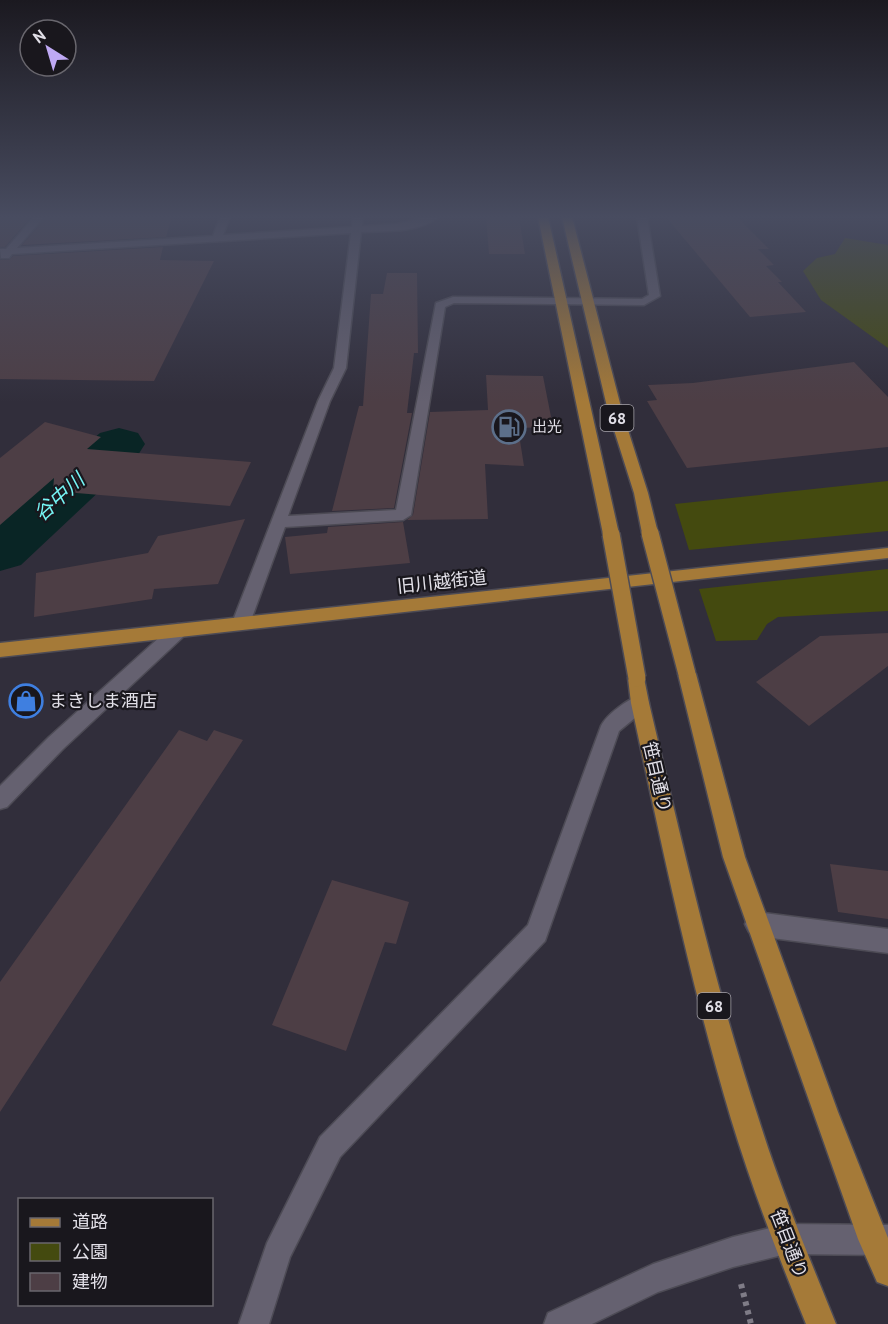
<svg xmlns="http://www.w3.org/2000/svg" width="888" height="1324" font-family="'PT Sans','Noto Sans JP',sans-serif">
<style>
.green{fill:#444a0f}
.lines{fill:none;stroke-linecap:round;stroke-linejoin:round}
.river{fill:#092525;fill-rule:evenodd}
.building{fill:#4d3e45}
.minor-casing{stroke:#4d4b55;stroke-width:3}
.major-casing{stroke:#4d4b55;stroke-width:3}
.path{stroke:#7f7c87;stroke-width:6;stroke-dasharray:4.5 4.5;stroke-linecap:butt}
.minor{fill:#656170;fill-rule:evenodd}
.major{fill:#a57a38;fill-rule:evenodd}
.major-bridge-casing{stroke:#4d4b55;stroke-width:20;stroke-linecap:butt}
.major-bridge{stroke:#a57a38;stroke-width:17}
.labels{text-anchor:middle;stroke-width:4.5;stroke-linejoin:round;paint-order:stroke}
.far-poi-label{font-size:15px;fill:#e2e0e8;stroke:#19171d;text-anchor:start}
.shield{fill:#19171d;stroke:#a6a4ab;stroke-width:1.5}
.shield-label{font-size:16px;font-weight:bold;fill:#e2e0e8}
.street-label{font-size:18px;fill:#e2e0e8;stroke:#19171d}
.poi-label{font-size:18px;fill:#e2e0e8;stroke:#19171d;text-anchor:start}
.water-label{font-size:20px;font-style:italic;fill:#76f6f6;stroke:#19171d}
</style>
<rect width="100%" height="100%" fill="#312e3b"/>
<path class="green" d="M845,238L888,245V348L821,300L803,271L817,258L835,254Z
M888,481V531L689,550L675,504Z
M888,569V611L778,617L767,624L757,640L716,641L699,589Z"/>
<g class="lines">
<path class="river" d="M119,428L138,433L145,444L138,455L21,565L0,571V517L100,433Z"/>
</g>
<path class="building" d="M0,217H31L5,247H0Z
M46,217H172L166,237L22,245Z
M486,217H519L525,254H489Z
M666,217H737L769,249H758L774,265L766,266L782,282H778L806,312L750,317Z
M163,247L160,260L214,261L154,381L0,379V260H9L13,256Z
M387,273H417L418,353H414L407,413H412L394,508L332,511L359,406H363L371,294H383Z
M854,362L888,397V447L687,468L647,401L657,400L648,385L693,383Z
M486,375L543,376L553,427L518,428L524,466L485,464L488,519L407,520L413,515L430,412L488,410Z
M45,422L101,437L87,449L251,462L230,506L53,491L54,478L0,525V458Z
M245,519L218,584L154,589L152,599L34,617L36,573L148,553L158,536Z
M403,522L410,563L290,574L285,537L327,533L328,527Z
M888,633V666L809,726L756,682L820,636Z
M179,730L207,741L214,730L243,740L0,1112V982Z
M830,864L888,871V919L838,912Z
M332,880L409,902L396,944L385,942L346,1051L272,1025Z"/>
<g class="lines">
<defs>
<path id="minor" d="M34,217H44L17,248L213,236L220,217H230L223,235L352,227L353,217H363L362,226L397,224L426,217H438C420,233 384,231 361,232L346,368L330,401L288,516L396,510L436,303L453,297L642,299L649,295L637,217H647L660,296L644,305L454,303L445,307L411,515L403,520L285,527L250,623L247,628L241,629L235,628L232,623L318,401L334,368L351,233L12,254L9,258H1L0,249H6Z
M178,624L184,626L187,631L184,636L63,749L7,807L0,809V786L49,737L172,626Z
M640,695L647,698L649,703L647,708L619,731L545,941L340,1157L290,1257L269,1324H239L267,1243L320,1137L528,925L601,726C607,714 627,700 640,695Z
M757,912L888,929V953L757,936L749,932L745,924L749,916Z
M786,1224L888,1225V1255L786,1254L733,1267L658,1292L592,1324H544L548,1313L653,1264L733,1237Z"/>
<path id="major" d="M538,217H548L619,534L611,539L603,534Z
M562,217H572L622,411L648,493L658,533L655,537H645L642,533L634,493L608,411Z
M888,548V558L0,657V643Z
M687,667L693,669L696,674L745,857L838,1112L888,1238V1286L877,1282L858,1239L723,857L678,674L681,669Z
M637,671L643,673L649,703C682,843 714,984 759,1120C781,1190 809,1257 836,1324H806C778,1256 752,1188 731,1119C690,982 661,842 631,703L628,678L631,673Z"/>
</defs>
<use href="#minor" class="minor-casing"/>
<use href="#major" class="major-casing"/>
<path class="path" d="M741,1284L751,1324"/>
<use href="#minor" class="minor"/>
<use href="#major" class="major"/>
<defs>
<path id="major-bridge" d="M650,533L687,674
M611,534L637,678"/>
</defs>
<use href="#major-bridge" class="major-bridge-casing"/>
<use href="#major-bridge" class="major-bridge"/>
</g>
<linearGradient id="sky" x2="0" y2="1"><stop stop-color="#1b1920"/><stop offset="0.54" stop-color="#484c60"/><stop offset="1" stop-color="#484c60" stop-opacity="0"/></linearGradient>
<rect width="888" height="402" fill="url(#sky)"/>
<defs>
<symbol id="fuel-ring" viewBox="-11 -11 22 22"><circle r="9.5" fill="#19171d" stroke="#5c6f8a" stroke-width="1.5"/><path d="M-5.5-6h7V0h2V4h1.3V-2.5L3-4.5l.8-.8L6-3V5H2.5V1h-1V6h-7ZM-4.2-4.7v3.2H.2V-4.7Z" fill="#5c6f8a"/></symbol>
<symbol id="shop-ring" viewBox="-11 -11 22 22"><circle r="9.5" fill="#19171d" stroke="#3f7fe0" stroke-width="1.5"/><path d="M-5-2.5h2.3a2.7 3.5 0 0 1 5.4 0H5L5.5 6h-11ZM-1.5-2.5h3a1.5 2.3 0 0 0-3 0Z" fill="#3f7fe0"/></symbol>
</defs>
<g fill-rule="evenodd">
<use href="#fuel-ring" x="490" y="408" width="38" height="38"/>
<use href="#shop-ring" x="7" y="682" width="38" height="38"/>
</g>
<g class="labels">
<g class="far-poi-label">
<text x="532" y="432">出光</text>
</g>
<g class="shield">
<rect x="600.5" y="405" width="33" height="26" rx="4.5"/>
<rect x="697.5" y="993" width="33" height="26" rx="4.5"/>
</g>
<g class="shield-label">
<text x="617" y="424">68</text>
<text x="714" y="1012">68</text>
</g>
<g class="street-label">
<text transform="translate(442 582) rotate(-6)" y="6">旧川越街道</text>
<text transform="translate(657 777) rotate(77)" y="6">笹目通り</text>
<text transform="translate(789 1244) rotate(69)" y="6">笹目通り</text>
</g>
<g class="poi-label">
<text x="49" y="707">まきしま酒店</text>
</g>
<g class="water-label">
<text transform="translate(59 497) rotate(-42)" y="7">谷中川</text>
</g>
</g>
<rect x="18" y="1198" width="195" height="108" fill="#19171d" stroke="#69676e" stroke-width="1.5"/>
<rect x="30" y="1218" width="30" height="9" fill="#a57a38" stroke="#69676e" stroke-width="1.5"/>
<text x="72" y="1228" font-size="18" fill="#e2e0e8">道路</text>
<rect x="30" y="1243" width="30" height="18" fill="#444a0f" stroke="#69676e" stroke-width="1.5"/>
<text x="72" y="1258" font-size="18" fill="#e2e0e8">公園</text>
<rect x="30" y="1273" width="30" height="18" fill="#4d3e45" stroke="#69676e" stroke-width="1.5"/>
<text x="72" y="1288" font-size="18" fill="#e2e0e8">建物</text>
<g transform="translate(48 48) rotate(323)"><circle r="28" fill="#19171d" stroke="#69676e" stroke-width="1.5"/>
<path d="M0-4.5L10 22L0 15L-10 22Z" fill="#bfa9f4"/>
<text y="-9" font-size="16" font-weight="bold" text-anchor="middle" fill="#e2e0e8">N</text>
</g>
</svg>
